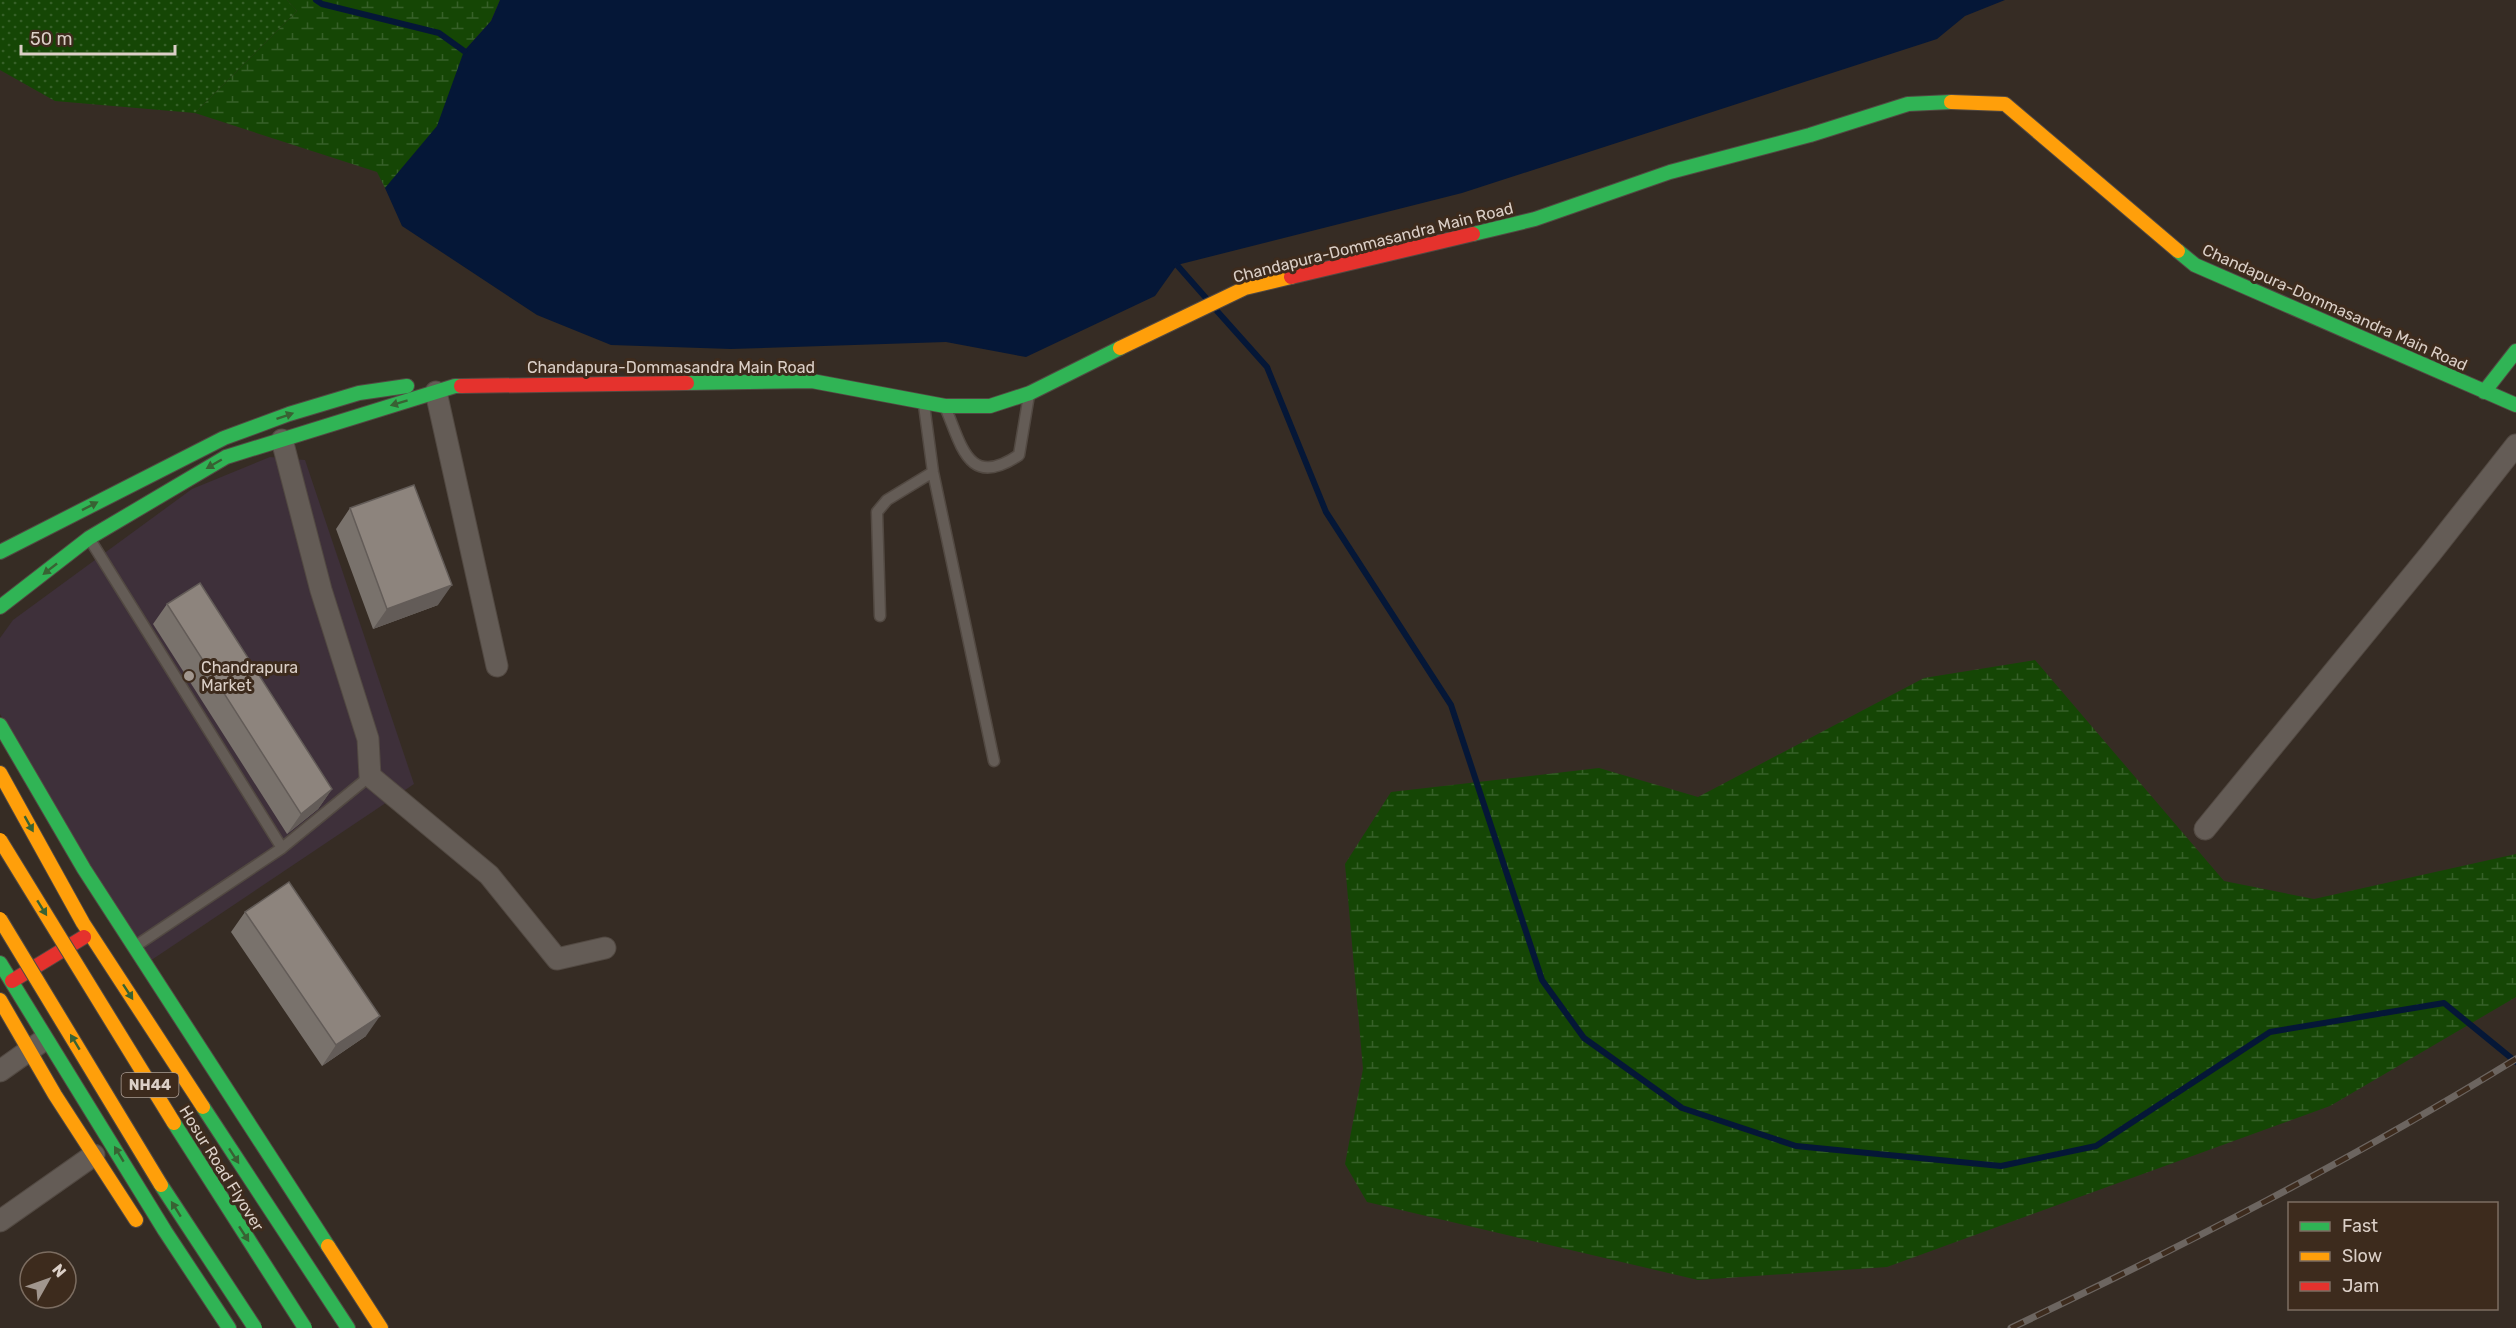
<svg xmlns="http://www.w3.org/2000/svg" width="2516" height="1328" font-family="Rubik,sans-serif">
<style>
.commercial{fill:#3e303a}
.grass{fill:url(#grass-dots)}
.wetland{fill:url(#wetland-marsh)}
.water{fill:#051737}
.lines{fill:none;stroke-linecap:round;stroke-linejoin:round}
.stream{stroke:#051737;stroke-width:6}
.lane-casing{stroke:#524942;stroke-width:13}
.street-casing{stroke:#524942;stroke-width:23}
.fast-casing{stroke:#524942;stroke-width:16}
.slow-casing{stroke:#524942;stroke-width:16}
.jam-casing{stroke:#524942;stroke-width:16}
.lane{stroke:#645c56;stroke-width:10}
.street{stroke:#645c56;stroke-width:21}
.fast{stroke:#30b455;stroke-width:14}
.slow{stroke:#ff9f0a;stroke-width:14}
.jam{stroke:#e5322d;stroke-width:14}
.rail-casing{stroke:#6c6560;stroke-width:7}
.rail{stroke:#3d2b1d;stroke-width:4.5;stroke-dasharray:14;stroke-linecap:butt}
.fast-bridge-casing{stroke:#524942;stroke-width:16;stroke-linecap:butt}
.slow-bridge-casing{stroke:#524942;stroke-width:16;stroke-linecap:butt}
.fast-bridge{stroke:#30b455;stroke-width:14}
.slow-bridge{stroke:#ff9f0a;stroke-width:14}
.wall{fill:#79726c}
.shaded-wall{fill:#635c58}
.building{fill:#8d847d;stroke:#635c58;stroke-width:1.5}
.oneway{fill:#386233}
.poi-dot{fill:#a1968e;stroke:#3d2b1d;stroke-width:2}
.labels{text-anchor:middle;stroke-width:6;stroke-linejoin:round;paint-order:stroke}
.shield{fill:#3d2b1d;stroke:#ac9e94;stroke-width:1.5}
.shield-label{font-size:15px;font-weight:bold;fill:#dbcfc7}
.street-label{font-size:16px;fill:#dbcfc7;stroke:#3d2b1d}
.poi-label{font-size:16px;fill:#dbcfc7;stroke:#3d2b1d;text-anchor:start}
</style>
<defs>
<pattern id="grass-dots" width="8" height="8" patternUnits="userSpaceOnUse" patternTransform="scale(1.5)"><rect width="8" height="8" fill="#154605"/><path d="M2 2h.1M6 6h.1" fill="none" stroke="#366028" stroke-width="1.8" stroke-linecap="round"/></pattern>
<pattern id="wetland-marsh" width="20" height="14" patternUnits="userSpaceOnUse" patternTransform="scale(1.5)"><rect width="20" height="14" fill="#154605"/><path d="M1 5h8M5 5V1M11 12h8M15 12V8" fill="none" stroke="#366028"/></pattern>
</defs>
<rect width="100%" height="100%" fill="#362c24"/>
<path class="commercial" d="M270,457L305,460L414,784L147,963L0,714V638L13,620L192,489Z"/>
<path class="grass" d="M0,0H287L297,11L195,113L55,101L0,70Z"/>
<path class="wetland" d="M287,0H500L491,21L464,51L446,131L385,188L377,172L195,113L297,11Z
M2035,660L2224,881L2314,899L2516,854V997L2330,1106L1887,1267L1698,1280L1367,1202L1345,1164L1363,1069L1345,864L1391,792L1599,768L1698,797L1924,678Z"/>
<path class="water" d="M500,0H2005L1965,16L1937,39L1462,193L1177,265L1155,296L1026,357L946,342L731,349L611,345L537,315L402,226L385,188L437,126L464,51L491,21Z"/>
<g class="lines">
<path class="stream" d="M316,0L322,4L439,33L464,51
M1177,265L1206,298
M1217,311L1267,367L1326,512L1451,705L1542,980L1584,1038L1682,1108L1796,1146L2001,1166L2096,1146L2270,1032L2444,1003L2516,1062"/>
<defs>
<path id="lane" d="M924,405L933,472L994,761
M946,409C962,447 969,489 1019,455L1029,395
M89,538L282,848
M880,616L877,512L887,500L933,472
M134,947L282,848L370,776"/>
<path id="street" d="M436,392L497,666
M282,440L321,590L368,739L370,776L489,875L557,959L605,948
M2205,829L2431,553L2516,445
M0,1071L41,1042
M0,1221L94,1155"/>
<path id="fast" d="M1473,234L1535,219L1670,172L1810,135L1908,104L1951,102
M2178,251L2195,265L2516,405
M687,383L812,381L945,406H990L1030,393L1120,348
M2484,392L2516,351
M0,552L224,438L289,414L359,393L407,386
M0,607L89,538L226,457L455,386H461
M0,725L84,869L328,1246
M0,963L165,1231L229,1328
M203,1107L348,1328"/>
<path id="slow" d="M1951,102L2005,104L2178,251
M1120,348L1245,288L1291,277
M0,773L83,923L203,1107
M0,1000L55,1095L136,1220
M328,1246L381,1328"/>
<path id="jam" d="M1291,277L1473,234
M461,386L687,383
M12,981L84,937"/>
</defs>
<use href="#lane" class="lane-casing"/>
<use href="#street" class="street-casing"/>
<use href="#fast" class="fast-casing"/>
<use href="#slow" class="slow-casing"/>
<use href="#jam" class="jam-casing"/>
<use href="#lane" class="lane"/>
<use href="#street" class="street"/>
<use href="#fast" class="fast"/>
<use href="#slow" class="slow"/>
<use href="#jam" class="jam"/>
<defs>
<path id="rail" d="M2011,1328C2183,1246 2354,1159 2516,1059"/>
</defs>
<use href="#rail" class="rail-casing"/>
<use href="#rail" class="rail"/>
<defs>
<path id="fast-bridge" d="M174,1123L305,1328
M161,1185L255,1328"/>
<path id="slow-bridge" d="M0,840L174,1123
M0,919L161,1185"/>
</defs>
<use href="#fast-bridge" class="fast-bridge-casing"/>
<use href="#slow-bridge" class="slow-bridge-casing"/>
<use href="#fast-bridge" class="fast-bridge"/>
<use href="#slow-bridge" class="slow-bridge"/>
</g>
<path class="wall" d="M350,508L438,605L373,629L336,529Z
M167,604L332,789L318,809L287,834L153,624Z
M245,912L366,1036L322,1066L231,932Z"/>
<path class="shaded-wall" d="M452,585L438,605L373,629L387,609Z
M332,789L318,809L287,834L301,814Z
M380,1016L366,1036L322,1066L336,1045Z"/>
<path class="building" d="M414,485L452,585L387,609L350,508Z
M200,583L332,789L301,814L167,604Z
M289,882L380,1016L336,1045L245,912Z"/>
<defs><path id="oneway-solid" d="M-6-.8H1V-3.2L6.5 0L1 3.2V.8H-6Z" transform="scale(1.5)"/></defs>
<g class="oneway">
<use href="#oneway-solid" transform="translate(399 403) rotate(163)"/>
<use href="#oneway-solid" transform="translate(285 416) rotate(-19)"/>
<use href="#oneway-solid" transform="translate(214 464) rotate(150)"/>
<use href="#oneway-solid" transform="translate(90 506) rotate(-27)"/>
<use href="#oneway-solid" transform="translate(50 569) rotate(142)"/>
<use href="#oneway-solid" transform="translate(29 824) rotate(61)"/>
<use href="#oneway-solid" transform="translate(42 908) rotate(58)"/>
<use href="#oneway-solid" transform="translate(128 992) rotate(57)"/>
<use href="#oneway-solid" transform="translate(75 1042) rotate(-121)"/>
<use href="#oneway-solid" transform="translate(119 1154) rotate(-121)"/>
<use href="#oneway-solid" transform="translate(234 1156) rotate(57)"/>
<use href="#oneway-solid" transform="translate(176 1209) rotate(-122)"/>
<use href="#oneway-solid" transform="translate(244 1234) rotate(57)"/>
</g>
<circle class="poi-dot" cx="189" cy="676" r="6"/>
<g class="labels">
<rect class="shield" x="121.5" y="1073" width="57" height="24" rx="4.5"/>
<g class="shield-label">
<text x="150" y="1090">NH44</text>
</g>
<g class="street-label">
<text transform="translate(1373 242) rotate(-14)" y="6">Chandapura-Dommasandra Main Road</text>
<text transform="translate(2335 307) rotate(24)" y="6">Chandapura-Dommasandra Main Road</text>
<text x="671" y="373">Chandapura-Dommasandra Main Road</text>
<text transform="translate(222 1168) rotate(58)" y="6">Hosur Road Flyover</text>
</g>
<g class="poi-label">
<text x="201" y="673">Chandrapura<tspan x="201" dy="18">Market</tspan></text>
</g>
</g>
<rect x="2288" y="1202" width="210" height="108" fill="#3d2b1d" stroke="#7c6d61" stroke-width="1.5"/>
<rect x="2300" y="1222" width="30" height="9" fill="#30b455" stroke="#7c6d61" stroke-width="1.5"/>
<text x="2342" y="1232" font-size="18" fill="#dbcfc7">Fast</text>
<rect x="2300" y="1252" width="30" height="9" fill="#ff9f0a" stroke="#7c6d61" stroke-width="1.5"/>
<text x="2342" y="1262" font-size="18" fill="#dbcfc7">Slow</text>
<rect x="2300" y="1282" width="30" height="9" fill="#e5322d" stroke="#7c6d61" stroke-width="1.5"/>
<text x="2342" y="1292" font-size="18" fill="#dbcfc7">Jam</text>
<g transform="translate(48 1280) rotate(50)"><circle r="28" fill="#3d2b1d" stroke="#7c6d61" stroke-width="1.5"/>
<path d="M0-4.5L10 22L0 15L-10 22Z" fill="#a1968e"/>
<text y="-9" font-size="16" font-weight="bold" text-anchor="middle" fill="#dbcfc7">N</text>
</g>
<path d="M21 45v9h154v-9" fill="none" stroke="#dbcfc7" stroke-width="3"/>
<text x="30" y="45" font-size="18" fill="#dbcfc7" stroke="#3d2b1d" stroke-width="4.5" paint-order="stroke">50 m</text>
</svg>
